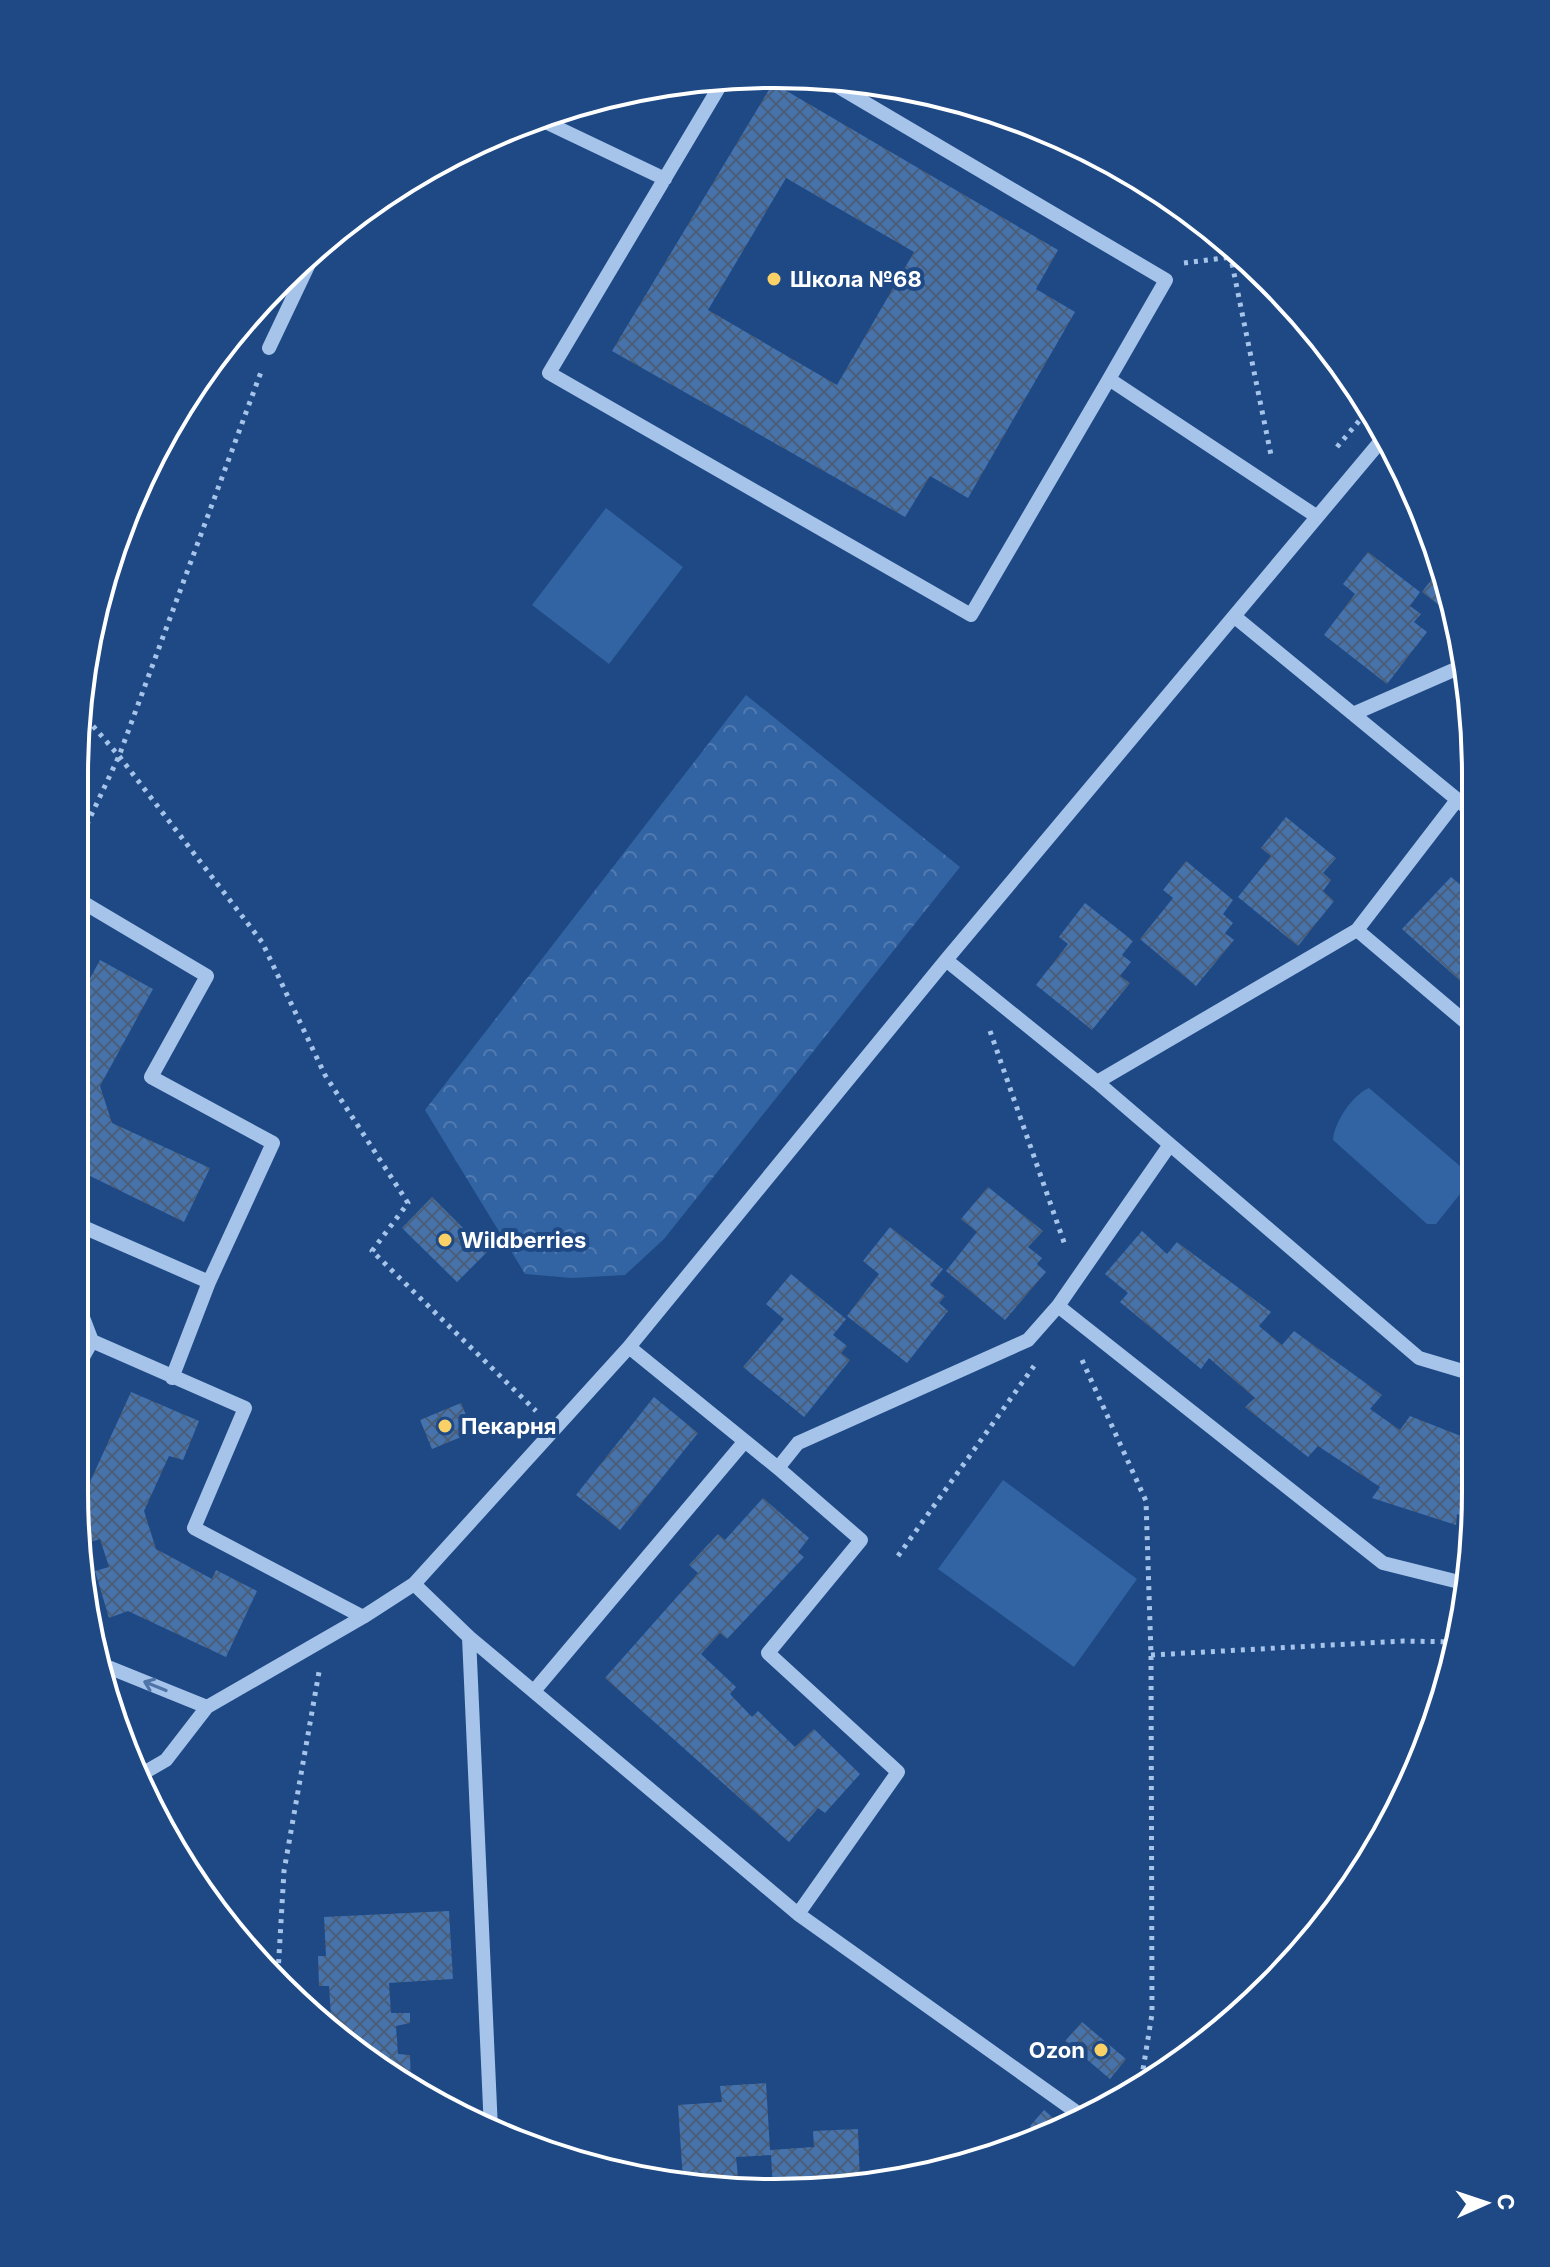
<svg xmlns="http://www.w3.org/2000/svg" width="1550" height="2267" font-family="Inter,sans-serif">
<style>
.grass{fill:#3263a2}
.park{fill:url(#park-crowns)}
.building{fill:url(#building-cross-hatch);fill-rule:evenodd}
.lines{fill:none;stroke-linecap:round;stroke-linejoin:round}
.path{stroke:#a6c4ea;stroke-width:5;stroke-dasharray:4 6;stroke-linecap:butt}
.minor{stroke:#a6c4ea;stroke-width:14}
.oneway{stroke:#4e74a8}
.poi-dot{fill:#f9d166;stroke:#1e4985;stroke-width:3}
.labels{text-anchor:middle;stroke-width:8;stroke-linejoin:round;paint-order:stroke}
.poi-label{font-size:22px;font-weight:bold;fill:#fff;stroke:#1e4985;text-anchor:start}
.rim{fill:none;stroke:#fff;stroke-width:4}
</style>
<defs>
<pattern id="park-crowns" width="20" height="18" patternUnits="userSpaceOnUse" patternTransform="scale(2)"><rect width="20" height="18" fill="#3263a2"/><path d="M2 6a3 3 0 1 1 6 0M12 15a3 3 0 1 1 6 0" fill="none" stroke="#517ab0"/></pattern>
<pattern id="building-cross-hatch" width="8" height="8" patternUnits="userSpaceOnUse" patternTransform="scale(2)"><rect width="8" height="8" fill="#4773ad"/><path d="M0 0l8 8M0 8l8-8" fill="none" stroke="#4a5e78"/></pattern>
</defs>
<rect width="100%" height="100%" fill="#1e4985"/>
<path class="grass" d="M606,508L683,567L609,664L532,605Z
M1369,1088L1467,1172L1468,1184L1436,1224H1427L1333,1140C1334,1123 1352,1095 1369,1088Z
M1003,1480L1137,1579L1074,1667L938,1569Z"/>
<path class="park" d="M746,695L960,867L664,1239L625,1275L572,1278L525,1274L425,1110Z"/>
<path class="building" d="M773,83L1058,250L1036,289L1075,312L968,498L930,476L905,517L612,351ZM786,178L914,252L837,385L708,310Z
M1026,122L1043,127L1167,194L1160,204Z
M1368,552L1420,592L1410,606L1421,614L1414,622L1427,632L1387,684L1324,635L1355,594L1343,584Z
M1441,567L1457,619L1422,592Z
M1286,817L1336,858L1323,873L1331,880L1323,891L1334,901L1298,946L1238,897L1271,856L1261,848Z
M1186,861L1233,900L1223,914L1233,923L1225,933L1234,940L1196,986L1140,939L1173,898L1163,890Z
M1451,877L1476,897V995L1402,929Z
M1085,903L1133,941L1122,955L1131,962L1120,976L1130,983L1092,1030L1036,985L1068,944L1059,937Z
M100,960L153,989L100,1086L112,1123L210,1168L184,1222L82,1172L74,1175V1008Z
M988,1187L1043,1231L1028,1247L1042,1258L1037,1264L1046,1272L1005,1320L946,1271L977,1232L961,1219Z
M432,1197L487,1252L457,1282L402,1228Z
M890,1227L943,1269L930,1285L945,1296L939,1303L948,1311L907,1363L847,1316L879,1274L863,1261Z
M1142,1231L1167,1254L1177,1242L1271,1312L1259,1326L1282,1345L1294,1331L1382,1395L1370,1409L1400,1430L1410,1416L1476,1442L1473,1519L1457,1514L1456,1525L1372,1498L1380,1487L1318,1446L1308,1457L1245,1407L1255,1398L1209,1358L1201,1369L1120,1302L1128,1293L1105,1274Z
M791,1274L846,1319L833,1335L847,1346L841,1353L850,1360L804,1417L743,1367L784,1319L766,1304Z
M131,1392L199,1421L183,1460L169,1456L144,1511L156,1549L212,1579L216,1570L257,1591L226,1657L128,1611L109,1618L95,1571L109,1567L100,1539L83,1544L75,1497L85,1493Z
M654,1397L698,1433L620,1530L576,1495Z
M461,1403L473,1432L432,1449L420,1420Z
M763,1498L809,1538L798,1552L804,1557L727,1639L720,1633L701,1654L736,1687L730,1694L752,1717L758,1711L795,1747L814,1729L860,1774L825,1813L818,1808L789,1842L605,1678L698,1573L689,1565L718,1534L725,1540Z
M449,1911L453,1979L389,1983L391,2013H410V2023L396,2026L398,2054L410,2055L411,2084L348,2048L332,2031L329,1986H319L318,1956H326L324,1917Z
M1082,2022L1126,2059L1110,2079L1065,2041Z
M766,2083L770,2150L814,2147L813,2131L858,2129L860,2183L773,2189L771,2155L736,2157L738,2177L683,2180L678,2105L722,2102L720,2086Z
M1044,2110L1060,2124L1037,2133L1030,2126Z
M936,2170L912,2179L904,2180V2172Z"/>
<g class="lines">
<path class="path" d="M1228,244L1271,455
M1184,263L1231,257L1245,258
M1337,447L1370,408
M80,711L119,756L262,942L325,1075L408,1203L372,1251L536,1411
M74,852L119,756L261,372
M990,1031L1066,1248
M1082,1360L1146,1501L1151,1655L1152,2014L1140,2088
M898,1556L1034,1366
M1151,1655L1403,1641L1458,1642
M278,1973L284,1871L319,1672"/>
<path class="minor" d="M724,79L549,373L971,615L1109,379
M825,79L1166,280L1109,379L1316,516
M537,118L665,179
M269,348L316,249
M1235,617L1476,815
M1353,714L1465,665
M74,897L207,976L151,1077L273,1143L209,1282L172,1378
M1357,930L1476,1031
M946,960L1097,1082L1419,1358L1476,1375
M1097,1082L1357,930L1457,800
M74,1223L209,1282
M74,1294L92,1341L245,1408L194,1528L363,1617
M1058,1306L1169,1146
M629,1347L778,1468L798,1443L1028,1340L1058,1306L1383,1563L1467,1584
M74,1373L92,1341
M778,1468L861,1540L768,1653L898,1772L798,1914
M414,1584L469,1637L798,1914L1082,2116
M469,1637L491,2130
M103,1665L207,1707
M534,1691L745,1441
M140,1775L166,1760L207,1707L363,1617L414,1584L629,1347L946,960L1385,436"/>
</g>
<defs><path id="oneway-shaft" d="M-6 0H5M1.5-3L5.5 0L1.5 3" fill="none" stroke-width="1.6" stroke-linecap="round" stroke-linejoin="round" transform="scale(2)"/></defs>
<use class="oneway" href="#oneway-shaft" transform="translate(155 1686) rotate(-158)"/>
<g class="poi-dot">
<circle cx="774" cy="279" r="8"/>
<circle cx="445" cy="1240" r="8"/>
<circle cx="445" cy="1426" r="8"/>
<circle cx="1101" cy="2050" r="8"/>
</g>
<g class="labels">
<g class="poi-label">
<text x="790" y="287">Школа №68</text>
<text x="461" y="1248">Wildberries</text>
<text x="461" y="1434">Пекарня</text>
<text x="1085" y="2058" text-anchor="end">Ozon</text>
</g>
</g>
<path d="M0 0H1550V2267H0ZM775 88H775A687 687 0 0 1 1462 775V1492A687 687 0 0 1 775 2179H775A687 687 0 0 1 88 1492V775A687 687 0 0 1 775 88Z" fill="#1e4985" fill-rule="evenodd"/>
<path class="rim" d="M775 88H775A687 687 0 0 1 1462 775V1492A687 687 0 0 1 775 2179H775A687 687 0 0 1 88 1492V775A687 687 0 0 1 775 88Z"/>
<g transform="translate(1486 2203) rotate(87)" stroke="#1e4985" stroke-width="6" paint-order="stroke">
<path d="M0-6L14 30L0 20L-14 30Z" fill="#ffffff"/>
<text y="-12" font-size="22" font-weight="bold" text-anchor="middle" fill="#ffffff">С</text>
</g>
</svg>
